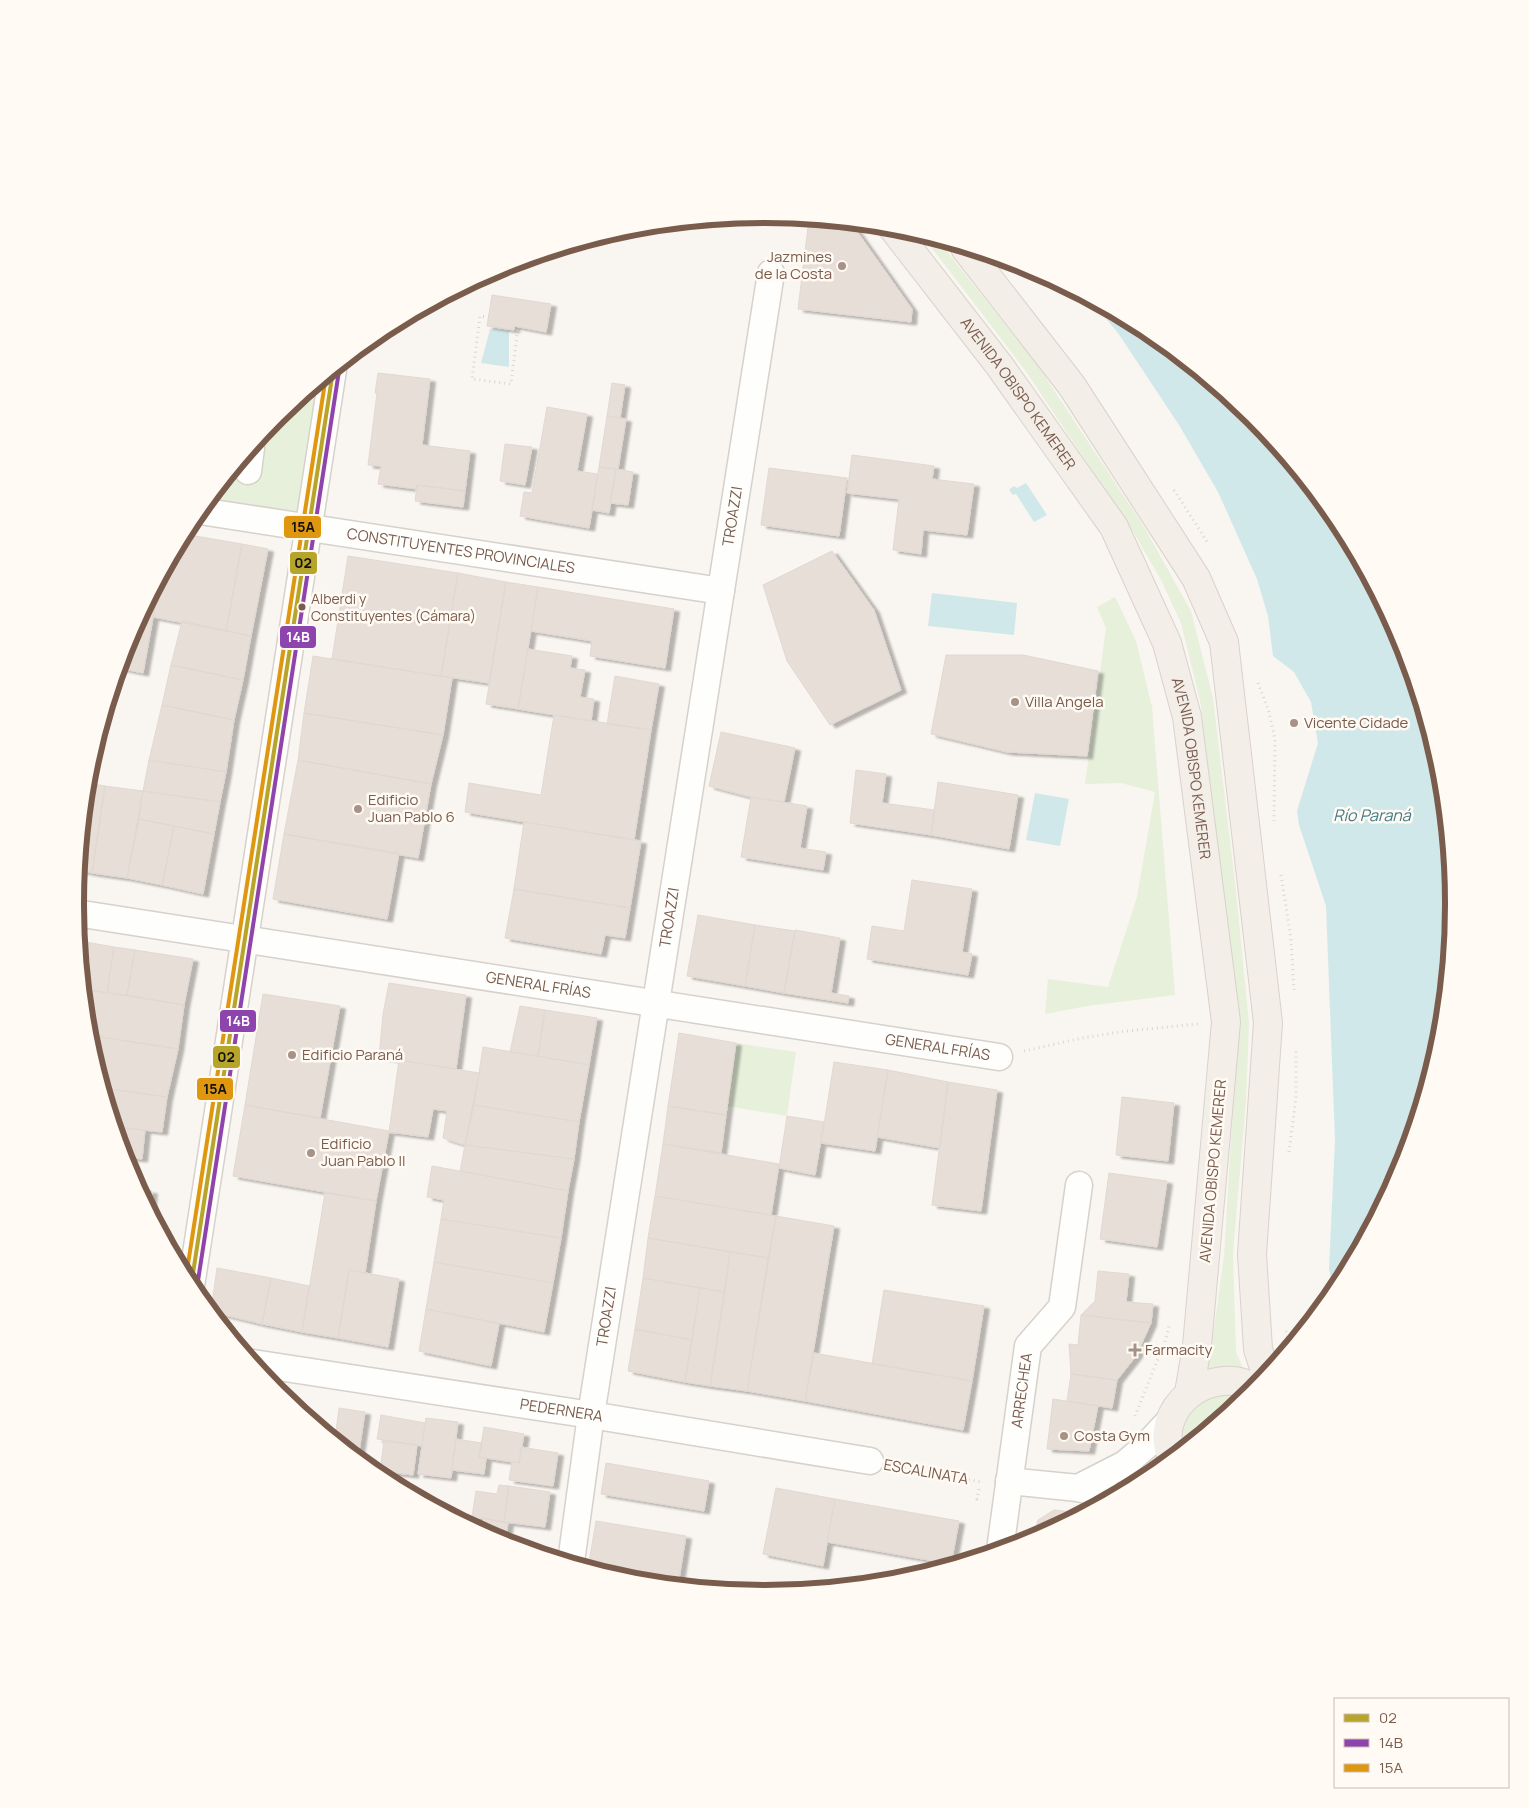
<svg xmlns="http://www.w3.org/2000/svg" width="1529" height="1808" font-family="Manrope,sans-serif">
<style>
.green{fill:#e7f0db}
.water{fill:#d0e8ea}
.building{fill:#e6ded7;stroke:#e2d8d2;filter:url(#shadow)}
.lines{fill:none;stroke-linecap:round;stroke-linejoin:round}
.minor-casing{stroke:#d7d1cb;stroke-width:29}
.major-casing{stroke:#dad1cc;stroke-width:30}
.path{stroke:#dcd5d0;stroke-width:3;stroke-dasharray:1 4;stroke-linecap:butt}
.minor{stroke:#fefefd;stroke-width:26}
.major{stroke:#f3eee8;stroke-width:28}
.bus-1-casing{stroke:#fffaf3;stroke-width:8}
.bus-2-casing{stroke:#fffaf3;stroke-width:8}
.bus-3-casing{stroke:#fffaf3;stroke-width:8}
.bus-1{stroke:#b6a52a;stroke-width:4}
.bus-2{stroke:#8e44ad;stroke-width:4}
.bus-3{stroke:#de970f;stroke-width:4}
.poi-dot{fill:#a69286;stroke:#fffaf3;stroke-width:2}
.bus-dot{fill:#7a5c4d;stroke:#fffaf3;stroke-width:2}
.labels{text-anchor:middle;stroke-width:5;stroke-linejoin:round;paint-order:stroke}
.bus-label{font-size:14px;fill:#7a5c4d;stroke:#fffaf3;text-anchor:start}
.poi-label{font-size:15px;fill:#7a5c4d;stroke:#fffaf3;text-anchor:start}
.street-label{font-size:15px;fill:#7a5c4d;stroke:#fffaf3}
.water-label{font-size:16px;font-style:italic;fill:#437c86;stroke:#fffaf3}
.rim{fill:none;stroke:#7a5c4d;stroke-width:6}
.line-badge{stroke:#fffaf3;stroke-width:2}
.badge-label{font-size:14px;text-anchor:middle;font-weight:bold;fill:#fff}
.pale-badge-label{font-size:14px;text-anchor:middle;font-weight:bold;fill:#111}
</style>
<defs>
<filter id="shadow"><feDropShadow dx="5.5" dy="3" stdDeviation="1" flood-color="#0004"/></filter>
</defs>
<rect width="100%" height="100%" fill="#f9f5f0"/>
<path class="green" d="M922,235L937,239L1038,366L1143,525L1191,611L1213,698L1236,891L1249,1023L1246,1101L1233,1253L1236,1352L1244,1370L1207,1368L1211,1350L1224,1256L1238,1022L1221,894L1201,705L1181,623L1162,582L1134,533L1025,370Z
M331,372L304,525L201,510L277,416Z
M1115,597L1136,641L1152,707L1175,995L1087,1006L1045,1014L1048,979L1108,987L1137,897L1155,792L1121,783L1085,784L1106,628L1097,607Z
M736,1043L796,1052L787,1116L727,1106Z
M1212,1394L1247,1396L1181,1450C1182,1413 1183,1415 1212,1394Z
M1153,1466L1156,1471L1147,1477L1124,1490L1107,1489Z"/>
<path class="water" d="M1091,301L1148,331L1252,417L1338,521L1402,640L1441,770L1454,904L1441,1039L1401,1168L1334,1292L1329,1269L1335,1140L1326,906L1299,825L1297,811L1318,743L1311,702L1294,672L1273,656L1268,616L1257,579L1218,492L1179,425L1118,333Z
M490,329L509,331V367L481,363Z
M1026,483L1047,515L1034,522L1016,494L1013,495L1009,490L1011,488L1014,486L1017,488Z
M932,593L1017,603L1014,635L928,626Z
M1035,793L1069,799L1060,846L1026,840Z"/>
<path class="building" d="M809,219L851,223L912,309L911,322L798,309Z
M492,295L551,304L546,332L514,326V330L487,326Z
M378,373L430,379L422,445L470,451L465,491L417,485V489L378,484L381,466L368,465L377,393H375Z
M612,383L625,385L620,418L607,416Z
M547,407L587,414L577,471L598,474L589,528L520,516L524,492L532,493Z
M607,416L626,419L618,469L599,467Z
M505,444L532,447L525,485L500,481Z
M852,455L934,466L932,479L974,484L967,535L923,530L921,554L893,550L899,499L847,493Z
M599,467L616,469L609,513L592,510Z
M769,468L847,478L839,536L761,525Z
M616,469L633,472L628,505L610,503Z
M417,485L465,491L463,507L415,501Z
M184,534L242,544L226,631L153,617L160,579Z
M242,544L268,549L251,636L226,631Z
M832,551L874,610L901,690L830,725L787,661L763,585Z
M348,556L458,573L441,676L332,659Z
M458,573L506,582L489,683L441,676Z
M160,579L143,673L119,668L128,640Z
M506,582L538,587L518,709L486,704Z
M538,587L674,609L665,668L590,656L592,641L531,631Z
M182,621L251,636L243,680L171,665Z
M528,649L572,656L570,668L585,670L580,697L594,699L591,721L518,709Z
M946,655H1023L1098,671L1087,756L1007,752L931,734Z
M313,656L452,678L443,735L304,713Z
M171,665L243,680L234,720L162,705Z
M615,676L659,684L651,730L607,724Z
M162,705L234,720L226,772L149,760Z
M304,713L443,735L431,784L298,760Z
M554,715L651,730L634,840L465,812L469,783L541,795Z
M721,732L795,748L784,802L751,797L709,786Z
M149,760L226,772L220,802L143,791Z
M298,760L431,784L418,858L284,834Z
M856,770L886,774L882,803L935,810L931,835L850,823Z
M938,782L1018,795L1009,849L931,835Z
M87,783L105,786L92,873L78,870Z
M105,786L143,791L127,878L92,873Z
M143,791L220,802L214,834L139,819Z
M751,797L807,806L800,848L826,852L823,870L741,857Z
M139,819L174,826L162,885L127,878Z
M524,822L641,841L630,908L514,889Z
M174,826L214,834L203,894L162,885Z
M284,834L399,853L387,919L273,899Z
M912,880L972,889L962,952L972,954L968,975L867,959L872,926L904,931Z
M514,889L630,908L625,938L605,935L601,954L505,938Z
M698,915L755,925L745,986L687,976Z
M755,925L795,931L784,993L745,986Z
M795,930L840,938L831,993L849,996L848,1003L784,993Z
M80,941L114,947L107,993L83,989L79,947Z
M114,947L135,950L127,995L107,993Z
M135,950L193,959L184,1005L127,995Z
M389,983L466,995L456,1069L379,1057L383,1014Z
M83,989L184,1005L178,1049L88,1035Z
M263,994L340,1006L320,1118L245,1105Z
M520,1006L545,1010L538,1056L510,1052Z
M545,1010L597,1018L589,1065L538,1056Z
M679,1033L736,1043L726,1115L668,1106Z
M88,1035L178,1049L167,1097L103,1088Z
M483,1047L589,1065L579,1122L474,1105Z
M399,1060L479,1073L465,1145L443,1138L447,1111L433,1109L428,1137L389,1132Z
M834,1062L888,1070L875,1151L821,1143Z
M888,1070L948,1082L940,1148L877,1137Z
M948,1082L997,1090L981,1211L932,1205Z
M103,1088L167,1097L162,1132L115,1127Z
M1122,1097L1174,1103L1168,1161L1116,1155Z
M245,1105L389,1131L376,1201L233,1176Z
M474,1105L579,1122L574,1159L465,1145Z
M668,1106L726,1115L721,1153L663,1144Z
M787,1116L824,1122L815,1175L779,1168Z
M115,1127L145,1130L142,1159L124,1157Z
M663,1144L779,1164L771,1215L655,1196Z
M465,1145L574,1159L568,1191L460,1171Z
M432,1166L568,1191L561,1238L441,1219L444,1200L427,1197Z
M1109,1173L1167,1181L1157,1247L1100,1239Z
M139,1189L152,1191L150,1210Z
M325,1193L376,1201L365,1273L349,1270L338,1338L302,1332Z
M655,1196L776,1216L768,1258L648,1238Z
M776,1216L834,1226L805,1401L747,1391Z
M441,1219L561,1238L553,1283L434,1262Z
M648,1238L730,1252L725,1292L643,1278Z
M730,1252L768,1258L747,1391L710,1386Z
M434,1262L553,1283L544,1332L426,1309Z
M217,1268L271,1278L262,1324L212,1312L211,1311Z
M349,1270L399,1279L388,1347L338,1338Z
M1098,1271L1129,1274L1126,1302L1153,1304L1151,1323L1081,1315L1095,1301Z
M271,1278L309,1286L302,1332L262,1324Z
M643,1278L700,1288L692,1340L635,1329Z
M700,1288L725,1292L710,1386L685,1382Z
M884,1290L984,1306L972,1381L872,1364Z
M426,1309L499,1324L491,1366L419,1351Z
M1081,1315L1151,1323L1136,1356L1117,1380L1071,1374L1069,1344L1078,1345Z
M635,1329L692,1340L685,1382L628,1371Z
M814,1353L972,1381L963,1430L805,1401Z
M1071,1374L1117,1380L1112,1408L1067,1401Z
M1053,1399L1098,1406L1089,1451L1047,1449Z
M339,1408L365,1412L358,1458L335,1439Z
M381,1415L425,1423L422,1446L377,1439Z
M426,1418L458,1422L451,1478L418,1474Z
M484,1427L524,1434L519,1463L479,1457Z
M456,1439L482,1443L479,1457L486,1458L484,1474L452,1470Z
M384,1441L417,1445L413,1475L380,1471Z
M521,1447L558,1453L553,1486L509,1480L512,1462L519,1463Z
M606,1463L709,1481L704,1511L601,1494Z
M499,1485L509,1486L504,1522L472,1517L476,1491L497,1494Z
M509,1486L550,1492L545,1527L504,1522Z
M776,1488L835,1499L823,1566L763,1554Z
M835,1499L959,1521L951,1564L827,1542Z
M1054,1510L1072,1512L1076,1515L1033,1539L1038,1520Z
M483,1518L508,1523L505,1542L481,1530Z
M596,1521L686,1536L678,1585L630,1580L588,1568Z"/>
<g class="lines">
<defs>
<g id="minor">
<path d="M248,471L251,448"/>
<path id="s1" d="M200,511L721,591"/>
<path id="s2" d="M76,913L999,1057"/>
<path d="M191,1286L333,370"/>
<path id="s3" d="M253,1363L591,1415L870,1461"/>
<path d="M1009,1481L1078,1488L1112,1496"/>
<path d="M1078,1488L1125,1464L1147,1445L1171,1419"/>
<path id="s4" d="M1000,1550L1028,1346L1062,1307L1079,1185"/>
<path id="s5" d="M571,1562L591,1415L771,273"/>
</g>
<g id="major">
<path id="s6" d="M892,227L999,365L1114,527L1167,643L1187,717L1226,1022L1197,1346L1189,1393"/>
<path d="M965,248L1072,386L1196,578L1224,642L1268,1023L1252,1254L1258,1349L1266,1374"/>
<path d="M1172,1457C1151,1408 1210,1363 1255,1388"/>
</g>
</defs>
<use href="#minor" class="minor-casing"/>
<use href="#major" class="major-casing"/>
<path class="path" d="M489,317L480,316L472,379L511,384L518,327
M1174,490L1208,543
M1258,683L1269,712L1275,739L1274,821
M1281,875L1291,939L1294,990
M1024,1051L1082,1038L1126,1031L1198,1024
M1289,1152L1296,1098V1049
M1286,1331L1290,1346
M1135,1416L1166,1339L1169,1326
M895,1466L981,1482
M979,1489L977,1499H980"/>
<use href="#minor" class="minor"/>
<use href="#major" class="major"/>
<defs>
<path id="bus-1" d="M191,1286L333,371"/>
<path id="bus-2" d="M197,1287L339,371"/>
<path id="bus-3" d="M186,1277L326,376"/>
</defs>
<use href="#bus-1" class="bus-1-casing"/>
<use href="#bus-2" class="bus-2-casing"/>
<use href="#bus-3" class="bus-3-casing"/>
<use href="#bus-1" class="bus-1"/>
<use href="#bus-2" class="bus-2"/>
<use href="#bus-3" class="bus-3"/>
</g>
<g class="poi-dot">
<circle cx="842" cy="266" r="5"/>
<circle cx="1015" cy="702" r="5"/>
<circle cx="1294" cy="723" r="5"/>
<circle cx="358" cy="809" r="5"/>
<circle cx="292" cy="1055" r="5"/>
<circle cx="311" cy="1153" r="5"/>
<path d="M1132.5 1342.5h5v5h5v5h-5v5h-5v-5h-5v-5h5z"/>
<circle cx="1064" cy="1436" r="5"/>
</g>
<circle class="bus-dot" cx="302" cy="607" r="4.5"/>
<g class="labels">
<g class="bus-label">
<text x="311" y="604">Alberdi y<tspan x="311" dy="17">Constituyentes (Cámara)</tspan></text>
</g>
<g class="poi-label">
<text x="832" y="262" text-anchor="end">Jazmines<tspan x="832" dy="17">de la Costa</tspan></text>
<text x="1025" y="707">Villa Angela</text>
<text x="1304" y="728">Vicente Cidade</text>
<text x="368" y="805">Edificio<tspan x="368" dy="17">Juan Pablo 6</tspan></text>
<text x="302" y="1060">Edificio Paraná</text>
<text x="321" y="1149">Edificio<tspan x="321" dy="17">Juan Pablo II</tspan></text>
<text x="1145" y="1355">Farmacity</text>
<text x="1074" y="1441">Costa Gym</text>
</g>
<g class="street-label">
<text dy="5" stroke="none"><textPath href="#s6" startOffset="209">AVENIDA OBISPO KEMERER</textPath></text>
<text dy="5" stroke="none"><textPath href="#s5" startOffset="1058">TROAZZI</textPath></text>
<text dy="5" stroke="none"><textPath href="#s1" startOffset="264">CONSTITUYENTES PROVINCIALES</textPath></text>
<text dy="5" stroke="none"><textPath href="#s6" startOffset="629">AVENIDA OBISPO KEMERER</textPath></text>
<text dy="5" stroke="none"><textPath href="#s5" startOffset="652">TROAZZI</textPath></text>
<text dy="5" stroke="none"><textPath href="#s2" startOffset="468">GENERAL FRÍAS</textPath></text>
<text dy="5" stroke="none"><textPath href="#s2" startOffset="872">GENERAL FRÍAS</textPath></text>
<text transform="translate(1213 1171) rotate(-85)" y="5">AVENIDA OBISPO KEMERER</text>
<text dy="5" stroke="none"><textPath href="#s5" startOffset="248">TROAZZI</textPath></text>
<text dy="5" stroke="none"><textPath href="#s4" startOffset="161">ARRECHEA</textPath></text>
<text dy="5" stroke="none"><textPath href="#s3" startOffset="312">PEDERNERA</textPath></text>
<text transform="translate(926 1472) rotate(10)" y="5">ESCALINATA</text>
</g>
<g class="water-label">
<text x="1372" y="821">Río Paraná</text>
</g>
</g>
<path d="M0 0H1529V1808H0ZM764 223H765A680 680 0 0 1 1445 903V905A680 680 0 0 1 765 1585H764A680 680 0 0 1 84 905V903A680 680 0 0 1 764 223Z" fill="#fffaf3" fill-rule="evenodd"/>
<path class="rim" d="M764 223H765A680 680 0 0 1 1445 903V905A680 680 0 0 1 765 1585H764A680 680 0 0 1 84 905V903A680 680 0 0 1 764 223Z"/>
<g class="line-badge">
<rect x="283" y="515" width="39" height="24" rx="5" fill="#de970f"/>
<rect x="289" y="551" width="29" height="24" rx="5" fill="#b6a52a"/>
<rect x="279" y="625" width="38" height="24" rx="5" fill="#8e44ad"/>
<rect x="219" y="1009" width="38" height="24" rx="5" fill="#8e44ad"/>
<rect x="212" y="1045" width="29" height="24" rx="5" fill="#b6a52a"/>
<rect x="196" y="1077" width="38" height="24" rx="5" fill="#de970f"/>
</g>
<g class="badge-label">
<text x="298" y="642">14B</text>
<text x="238" y="1026">14B</text>
</g>
<g class="pale-badge-label">
<text x="303" y="532">15A</text>
<text x="303" y="568">02</text>
<text x="226" y="1062">02</text>
<text x="215" y="1094">15A</text>
</g>
<rect x="1334" y="1698" width="175" height="90" fill="#fffaf3" stroke="#cabbb1"/>
<rect x="1344" y="1714" width="25" height="8" fill="#b6a52a" stroke="#cabbb1"/>
<text x="1379" y="1723" font-size="15" fill="#7a5c4d">02</text>
<rect x="1344" y="1739" width="25" height="8" fill="#8e44ad" stroke="#cabbb1"/>
<text x="1379" y="1748" font-size="15" fill="#7a5c4d">14B</text>
<rect x="1344" y="1764" width="25" height="8" fill="#de970f" stroke="#cabbb1"/>
<text x="1379" y="1773" font-size="15" fill="#7a5c4d">15A</text>
</svg>
